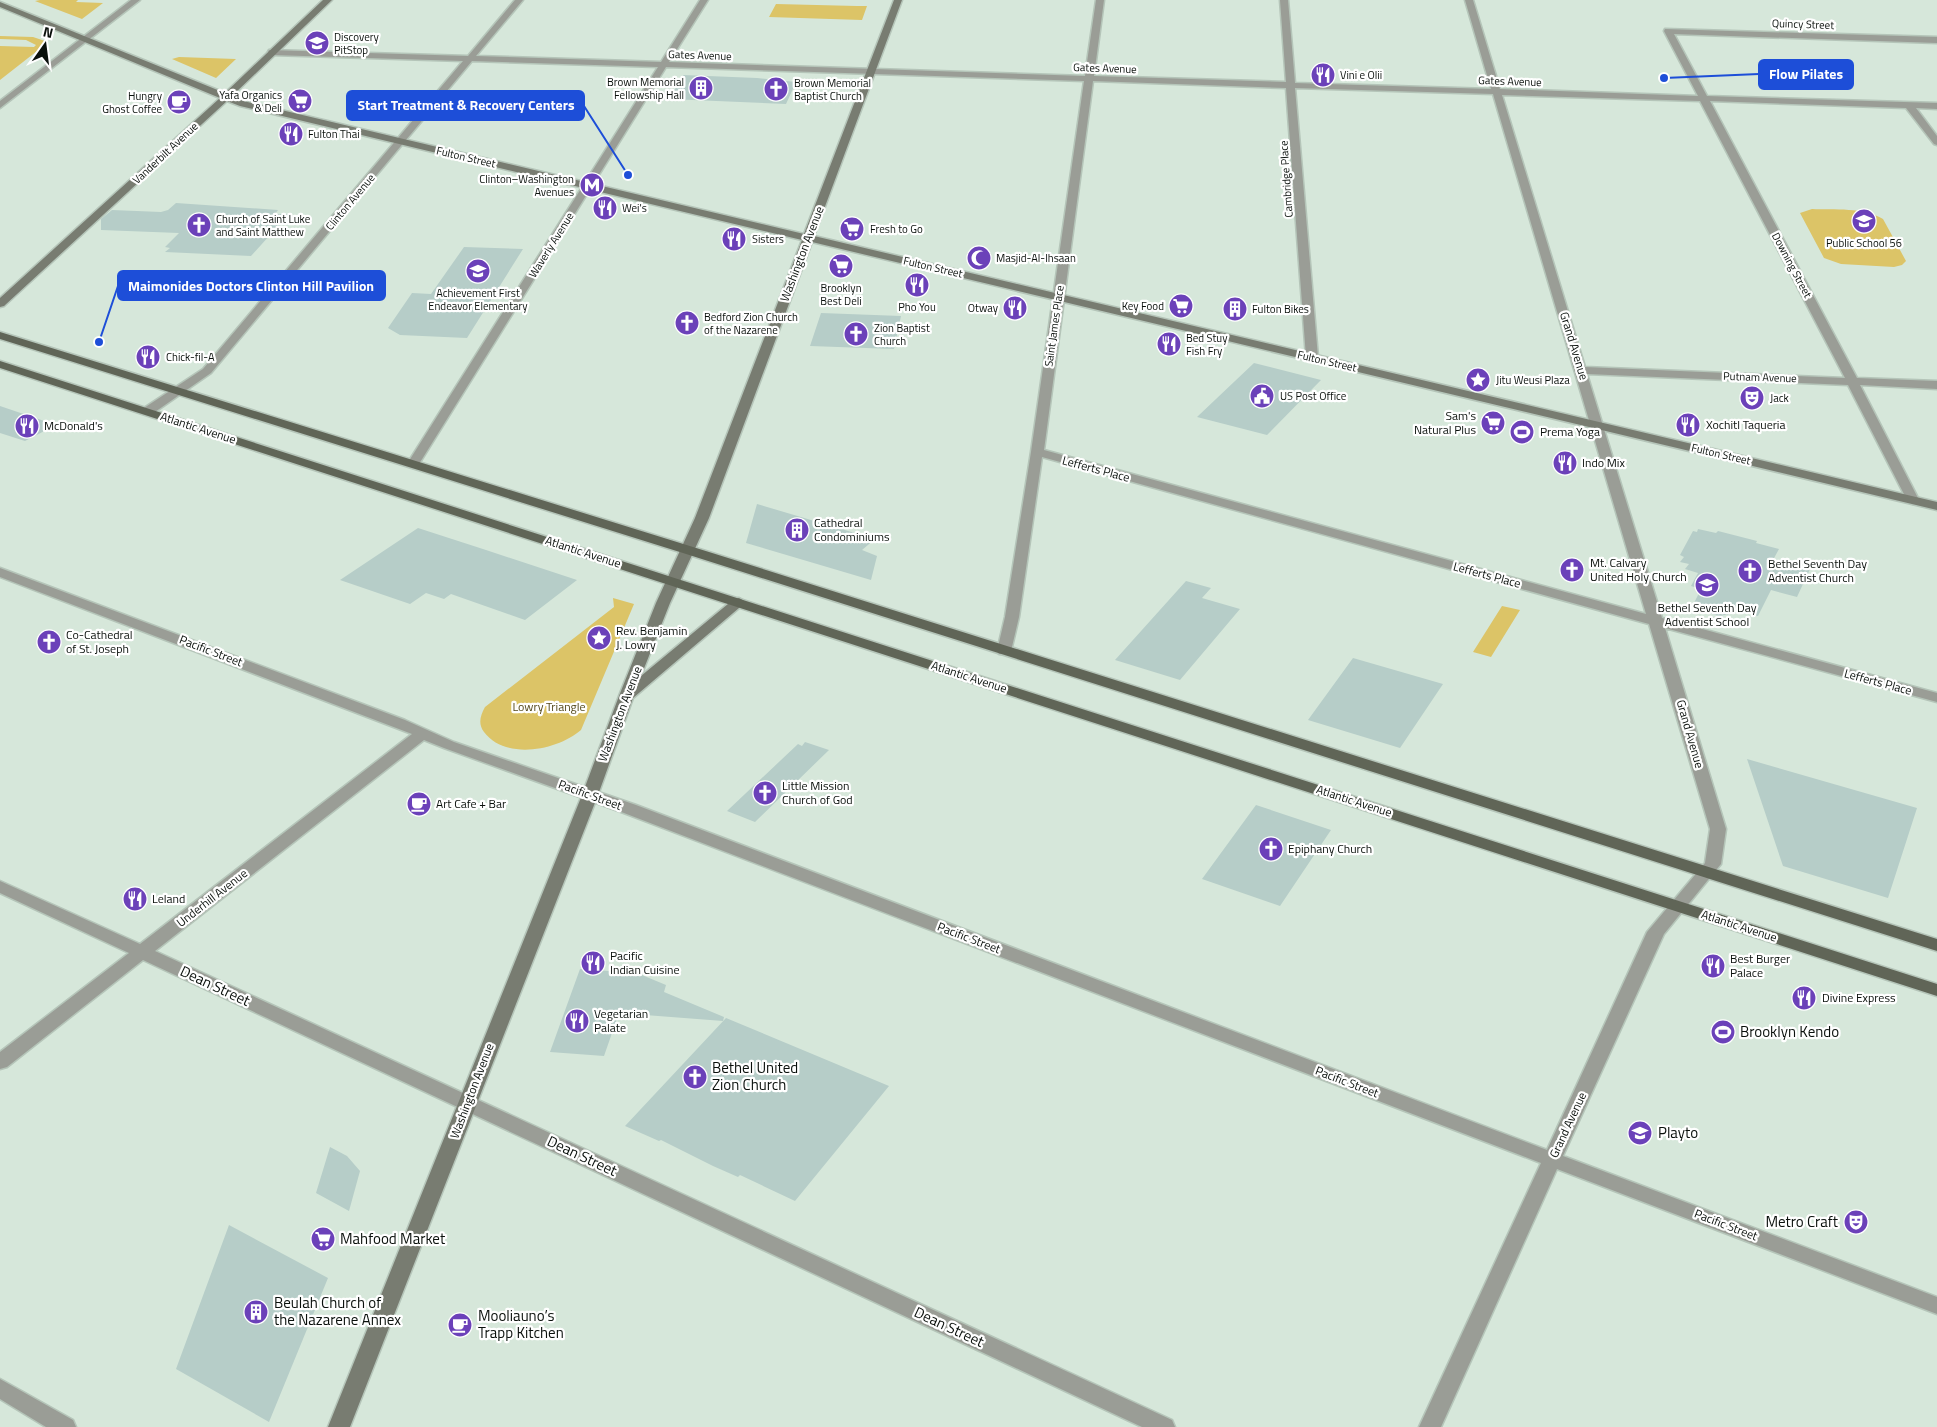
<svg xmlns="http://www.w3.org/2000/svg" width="1937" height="1427" font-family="'Titillium Web',sans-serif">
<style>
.green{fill:#dcc467}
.building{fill:#b6cdc8}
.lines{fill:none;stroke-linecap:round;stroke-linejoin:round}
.minor-casing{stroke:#b5c5b9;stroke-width:3}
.secondary-casing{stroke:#b5c5b9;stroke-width:3}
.primary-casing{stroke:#b5c5b9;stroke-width:3}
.minor{fill:#9a9d96;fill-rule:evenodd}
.secondary{fill:#787c71;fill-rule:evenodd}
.primary{fill:#606557;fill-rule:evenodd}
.labels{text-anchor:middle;stroke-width:4.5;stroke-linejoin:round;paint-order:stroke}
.far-street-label{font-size:11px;fill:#0a100c;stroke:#fff}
.far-poi-label{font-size:11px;fill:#0a100c;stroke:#fff;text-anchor:start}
.street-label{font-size:12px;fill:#0a100c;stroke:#fff}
.poi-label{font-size:12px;fill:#0a100c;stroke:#fff;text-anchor:start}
.park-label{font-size:12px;fill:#53481c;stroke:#fff}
.near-street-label{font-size:15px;fill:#0a100c;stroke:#fff}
.near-poi-label{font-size:15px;fill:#0a100c;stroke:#fff;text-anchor:start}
.leader{fill:none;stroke:#1d4ed8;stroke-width:2}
.callout-dot{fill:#1d4ed8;stroke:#fff;stroke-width:2}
.callout{fill:#1d4ed8;stroke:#1d4ed8;stroke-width:2}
.callout-label{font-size:14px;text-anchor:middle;font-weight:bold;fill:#fff}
</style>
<rect width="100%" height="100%" fill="#d6e7da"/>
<path class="green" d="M40,0H78L76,2L103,3L82,19L35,1Z
M776,4L857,6H867L862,20L769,17Z
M0,36L33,37L45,41L46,44L0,80V46L34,47L36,45L26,40L0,39Z
M179,57L236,59L216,78L172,59Z
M1812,209C1834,210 1864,207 1883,219L1906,261L1902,265L1894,267L1841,264L1824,258L1800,213Z
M613,598L634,604L581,730C558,750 506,761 484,732C478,724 480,716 485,707L614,607Z
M1502,606L1520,610L1491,657L1473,652Z"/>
<path class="building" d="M683,75L757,78L796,82L786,104L669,99Z
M176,203L278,210L275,214H289L251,256L165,252L170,248L165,247L179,233L101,230V219L112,210L161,212L168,210Z
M464,247L523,249L467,338L400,335L388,328L412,293L431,294Z
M821,313L901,316L894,349L810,346Z
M1254,363L1321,380L1267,435L1197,417Z
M0,406L56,425L25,441L0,433Z
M757,504L875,539L862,550L877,556L871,580L746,543Z
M418,528L486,550L577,580L525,620L451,594L444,599L426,593L410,604L340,580Z
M1698,529L1716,533L1718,531L1757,541L1756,543L1779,549L1773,560L1810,569L1797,597L1771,590L1758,616L1742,612L1719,616L1702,611L1694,603L1701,589L1691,586L1698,573L1685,569L1689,564L1680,562L1684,557L1680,555L1693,531L1697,532Z
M1186,581L1211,588L1202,598L1240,609L1180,680L1115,660Z
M1353,658L1443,684L1400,748L1308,720Z
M805,742L829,750L755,822L727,811L798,744L802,746Z
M1747,759L1917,808L1888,898L1783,866Z
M1256,805L1331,830L1280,906L1202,879Z
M580,969L637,973L666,985L664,992L724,1017L723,1021L619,1013L604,1056L550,1052Z
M726,1018L889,1086L795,1201L740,1175L738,1177L713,1166L661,1140L659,1141L625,1126Z
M330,1147L347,1156L360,1171L349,1211L316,1193Z
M229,1225L328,1278L269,1422L176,1369Z"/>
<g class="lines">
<defs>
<path id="minor" d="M131,0H140L0,108V101Z
M515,0H523L476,56L661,62L700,0H708L669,62L1085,76L1096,0H1104L1094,76L1286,82L1280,0H1288L1295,83L1491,89L1465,0H1473L1500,89L1698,96L1664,31L1665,29L1937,37V43L1674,34L1707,96L1937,103V109L1916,108L1937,136V145L1934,144L1906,108L1710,101L1857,378L1937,381V389L1860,385L1919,500L1913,504L1907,500L1848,385L1587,374L1662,618L1937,693V702L1665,628L1726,829L1721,864L1664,934L1563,1156L1937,1297V1314L1557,1169L1441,1427H1419L1541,1163L624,813L444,748L424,740L155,951L1172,1420L1175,1427H1142L143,960L7,1067L0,1069V1052L129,953L0,893V881L140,944L412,734L0,577V568L405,720L454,742L636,805L1547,1150L1647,932L1705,863L1710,829L1649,624L1042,457L1019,617L1011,651L1009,654H999L997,651L1005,617L1031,452L1084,81L666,67L419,464L413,468L407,464L658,67L472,61L211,373L152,414H144L142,411L144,408L203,369L463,61L272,55L268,52L269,50L468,56ZM1093,81L1286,88L1306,357L1312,360L1318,357L1295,88L1493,94L1646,614L1044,450ZM1502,95L1700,101L1845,378L1585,367Z
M0,1379L73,1420L76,1427H46L0,1399Z"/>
<path id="secondary" d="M323,0H332L232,96L243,101L804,234L894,0H902L814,236L1937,502V510L812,242L709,518L670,603L641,676L734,599L739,598L746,602L633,698L598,795L350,1427H328L582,795L619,696L656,603L695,518L802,240L240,106L227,101L4,306L0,307V298L220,98L0,7V2L225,93Z"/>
<path id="primary" d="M0,332L693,547L1937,939V951L683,553L0,339Z
M0,361L1937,984V996L0,368Z"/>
</defs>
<use href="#minor" class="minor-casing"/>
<use href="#secondary" class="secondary-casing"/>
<use href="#primary" class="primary-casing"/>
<use href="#minor" class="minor"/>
<use href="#secondary" class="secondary"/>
<use href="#primary" class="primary"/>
</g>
<defs>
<symbol id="school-disc" viewBox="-11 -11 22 22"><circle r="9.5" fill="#6b41b9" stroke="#fff"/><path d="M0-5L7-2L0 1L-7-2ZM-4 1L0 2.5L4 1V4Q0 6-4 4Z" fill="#fff"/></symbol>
<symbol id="restaurant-disc" viewBox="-11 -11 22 22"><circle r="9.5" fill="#6b41b9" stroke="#fff"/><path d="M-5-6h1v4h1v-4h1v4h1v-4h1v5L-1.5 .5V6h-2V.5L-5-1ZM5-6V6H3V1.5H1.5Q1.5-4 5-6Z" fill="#fff"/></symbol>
<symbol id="building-disc" viewBox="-11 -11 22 22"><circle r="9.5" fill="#6b41b9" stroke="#fff"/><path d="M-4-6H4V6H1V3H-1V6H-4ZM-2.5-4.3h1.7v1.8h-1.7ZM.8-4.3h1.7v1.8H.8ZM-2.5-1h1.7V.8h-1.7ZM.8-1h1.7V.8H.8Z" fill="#fff"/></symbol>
<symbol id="church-disc" viewBox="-11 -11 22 22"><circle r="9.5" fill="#6b41b9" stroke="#fff"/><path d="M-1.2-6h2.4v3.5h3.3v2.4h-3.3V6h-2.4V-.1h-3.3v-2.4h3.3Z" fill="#fff"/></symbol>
<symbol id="supermarket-disc" viewBox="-11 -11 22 22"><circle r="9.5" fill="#6b41b9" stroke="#fff"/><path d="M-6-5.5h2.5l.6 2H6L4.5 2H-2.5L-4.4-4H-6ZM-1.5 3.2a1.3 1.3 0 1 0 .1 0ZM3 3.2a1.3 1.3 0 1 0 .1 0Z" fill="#fff"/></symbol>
<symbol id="cafe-disc" viewBox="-11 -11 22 22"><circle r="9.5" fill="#6b41b9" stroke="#fff"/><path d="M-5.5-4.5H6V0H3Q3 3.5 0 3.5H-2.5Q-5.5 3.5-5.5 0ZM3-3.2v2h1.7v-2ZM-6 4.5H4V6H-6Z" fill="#fff"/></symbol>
<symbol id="metro-disc" viewBox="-11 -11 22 22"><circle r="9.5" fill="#6b41b9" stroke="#fff"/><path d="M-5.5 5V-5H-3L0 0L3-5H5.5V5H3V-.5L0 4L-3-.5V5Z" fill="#fff"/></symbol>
<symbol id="mosque-disc" viewBox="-11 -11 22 22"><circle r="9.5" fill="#6b41b9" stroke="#fff"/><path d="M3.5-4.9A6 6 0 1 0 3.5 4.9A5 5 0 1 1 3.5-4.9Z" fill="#fff"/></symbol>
<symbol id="sight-disc" viewBox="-11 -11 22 22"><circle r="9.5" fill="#6b41b9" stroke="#fff"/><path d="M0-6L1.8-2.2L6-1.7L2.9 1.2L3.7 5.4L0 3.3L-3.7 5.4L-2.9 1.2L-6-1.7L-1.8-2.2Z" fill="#fff"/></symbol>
<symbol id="civic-disc" viewBox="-11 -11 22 22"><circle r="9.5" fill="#6b41b9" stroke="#fff"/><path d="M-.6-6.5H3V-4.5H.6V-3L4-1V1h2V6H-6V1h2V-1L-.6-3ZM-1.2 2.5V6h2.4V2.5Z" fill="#fff"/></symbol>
<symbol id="theatre-disc" viewBox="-11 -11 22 22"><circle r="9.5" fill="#6b41b9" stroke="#fff"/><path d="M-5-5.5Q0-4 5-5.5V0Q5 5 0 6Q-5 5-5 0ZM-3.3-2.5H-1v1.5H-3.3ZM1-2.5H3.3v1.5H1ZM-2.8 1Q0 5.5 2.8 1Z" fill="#fff"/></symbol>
<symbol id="stadium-disc" viewBox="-11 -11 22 22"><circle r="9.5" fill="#6b41b9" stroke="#fff"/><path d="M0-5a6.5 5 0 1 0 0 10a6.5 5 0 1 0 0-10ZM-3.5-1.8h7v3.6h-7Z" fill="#fff"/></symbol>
</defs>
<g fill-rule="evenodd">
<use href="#school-disc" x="303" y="29" width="28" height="28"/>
<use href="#restaurant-disc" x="1309" y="61" width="28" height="28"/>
<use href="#building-disc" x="687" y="74" width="28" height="28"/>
<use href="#church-disc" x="762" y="75" width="28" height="28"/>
<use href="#supermarket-disc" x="286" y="87" width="28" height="28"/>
<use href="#cafe-disc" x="165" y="88" width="28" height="28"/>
<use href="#restaurant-disc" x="277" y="120" width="28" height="28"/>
<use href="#metro-disc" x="578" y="171" width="28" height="28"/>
<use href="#restaurant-disc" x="591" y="194" width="28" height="28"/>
<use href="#school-disc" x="1850" y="207" width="28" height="28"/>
<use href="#church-disc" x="185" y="211" width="28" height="28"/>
<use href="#supermarket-disc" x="838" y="215" width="28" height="28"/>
<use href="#restaurant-disc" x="720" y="225" width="28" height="28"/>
<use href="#mosque-disc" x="965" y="244" width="28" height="28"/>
<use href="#supermarket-disc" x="827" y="252" width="28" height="28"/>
<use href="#school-disc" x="464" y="257" width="28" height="28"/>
<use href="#restaurant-disc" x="903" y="271" width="28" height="28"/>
<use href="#supermarket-disc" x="1167" y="292" width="28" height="28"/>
<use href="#restaurant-disc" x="1001" y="294" width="28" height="28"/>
<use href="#building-disc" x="1221" y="295" width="28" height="28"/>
<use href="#church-disc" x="673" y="309" width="28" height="28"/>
<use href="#church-disc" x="842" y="320" width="28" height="28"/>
<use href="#restaurant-disc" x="1155" y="330" width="28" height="28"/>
<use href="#restaurant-disc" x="134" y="343" width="28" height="28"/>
<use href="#sight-disc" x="1464" y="366" width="28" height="28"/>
<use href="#civic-disc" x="1248" y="382" width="28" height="28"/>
<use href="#theatre-disc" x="1738" y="384" width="28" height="28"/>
<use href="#supermarket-disc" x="1479" y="409" width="28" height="28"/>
<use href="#restaurant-disc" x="1674" y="411" width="28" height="28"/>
<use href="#restaurant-disc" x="13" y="412" width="28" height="28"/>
<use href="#stadium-disc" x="1508" y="418" width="28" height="28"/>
<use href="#restaurant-disc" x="1551" y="449" width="28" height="28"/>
<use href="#building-disc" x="783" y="516" width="28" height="28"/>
<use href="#church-disc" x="1558" y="556" width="28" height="28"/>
<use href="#church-disc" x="1736" y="557" width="28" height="28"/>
<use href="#school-disc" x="1693" y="571" width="28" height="28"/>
<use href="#sight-disc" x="585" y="624" width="28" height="28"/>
<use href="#church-disc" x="35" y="628" width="28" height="28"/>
<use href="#church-disc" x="751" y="779" width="28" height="28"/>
<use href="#cafe-disc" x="405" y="790" width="28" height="28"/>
<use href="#church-disc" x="1257" y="835" width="28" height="28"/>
<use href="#restaurant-disc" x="121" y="885" width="28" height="28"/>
<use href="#restaurant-disc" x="579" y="949" width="28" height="28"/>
<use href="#restaurant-disc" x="1699" y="952" width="28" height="28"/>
<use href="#restaurant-disc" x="1790" y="984" width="28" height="28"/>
<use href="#restaurant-disc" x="563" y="1007" width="28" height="28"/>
<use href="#stadium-disc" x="1709" y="1018" width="28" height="28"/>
<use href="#church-disc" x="681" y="1063" width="28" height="28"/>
<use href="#school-disc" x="1626" y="1119" width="28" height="28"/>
<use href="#theatre-disc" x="1842" y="1208" width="28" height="28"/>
<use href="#supermarket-disc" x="309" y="1225" width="28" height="28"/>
<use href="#building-disc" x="242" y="1298" width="28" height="28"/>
<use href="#cafe-disc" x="446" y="1311" width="28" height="28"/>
</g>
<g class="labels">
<g class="far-street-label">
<text transform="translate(1803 24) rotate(2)" y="4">Quincy Street</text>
<text transform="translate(700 55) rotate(2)" y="4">Gates Avenue</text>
<text transform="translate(1105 68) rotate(2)" y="4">Gates Avenue</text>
<text transform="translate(1510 81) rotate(2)" y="4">Gates Avenue</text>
<text transform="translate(165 153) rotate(-43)" y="4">Vanderbilt Avenue</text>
<text transform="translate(466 157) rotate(13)" y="4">Fulton Street</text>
<text transform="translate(1286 179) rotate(-94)" y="4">Cambridge Place</text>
<text transform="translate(350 202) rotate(-50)" y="4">Clinton Avenue</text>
<text transform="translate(551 245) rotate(-58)" y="4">Waverly Avenue</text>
<text transform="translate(1792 265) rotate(62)" y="4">Downing Street</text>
<text transform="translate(933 267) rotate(13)" y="4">Fulton Street</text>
<text transform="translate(1054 326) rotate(-82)" y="4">Saint James Place</text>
<text transform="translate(1327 361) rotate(13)" y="4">Fulton Street</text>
<text transform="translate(1760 377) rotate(2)" y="4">Putnam Avenue</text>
<text transform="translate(1721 454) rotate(13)" y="4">Fulton Street</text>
</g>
<g class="far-poi-label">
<text x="334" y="41">Discovery<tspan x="334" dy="13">PitStop</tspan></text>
<text x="1340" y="79">Vini e Olii</text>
<text x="684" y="86" text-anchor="end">Brown Memorial<tspan x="684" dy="13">Fellowship Hall</tspan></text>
<text x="794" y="87">Brown Memorial<tspan x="794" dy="13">Baptist Church</tspan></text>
<text x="282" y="99" text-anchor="end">Yafa Organics<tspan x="282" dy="13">&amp; Deli</tspan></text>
<text x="162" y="100" text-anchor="end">Hungry<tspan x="162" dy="13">Ghost Coffee</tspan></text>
<text x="308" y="138">Fulton Thai</text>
<text x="574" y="183" text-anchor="end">Clinton–Washington<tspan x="574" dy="13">Avenues</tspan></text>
<text x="622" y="212">Wei's</text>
<text x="216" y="223">Church of Saint Luke<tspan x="216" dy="13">and Saint Matthew</tspan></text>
<text x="870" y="233">Fresh to Go</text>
<text x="752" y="243">Sisters</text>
<text x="1864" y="247" text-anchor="middle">Public School 56</text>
<text x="996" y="262">Masjid-Al-Ihsaan</text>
<text x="841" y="292" text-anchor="middle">Brooklyn<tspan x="841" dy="13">Best Deli</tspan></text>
<text x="478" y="297" text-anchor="middle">Achievement First<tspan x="478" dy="13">Endeavor Elementary</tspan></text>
<text x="1164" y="310" text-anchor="end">Key Food</text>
<text x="917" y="311" text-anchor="middle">Pho You</text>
<text x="998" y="312" text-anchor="end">Otway</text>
<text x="1252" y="313">Fulton Bikes</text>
<text x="704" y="321">Bedford Zion Church<tspan x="704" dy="13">of the Nazarene</tspan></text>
<text x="874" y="332">Zion Baptist<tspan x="874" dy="13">Church</tspan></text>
<text x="1186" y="342">Bed Stuy<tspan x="1186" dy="13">Fish Fry</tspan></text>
<text x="166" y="361">Chick-fil-A</text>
<text x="1496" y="384">Jitu Weusi Plaza</text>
<text x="1280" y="400">US Post Office</text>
<text x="1770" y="402">Jack</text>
</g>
<g class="street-label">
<text transform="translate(802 254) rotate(-69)" y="4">Washington Avenue</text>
<text transform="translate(1574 346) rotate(73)" y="4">Grand Avenue</text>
<text transform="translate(198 428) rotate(18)" y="4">Atlantic Avenue</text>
<text transform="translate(1096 469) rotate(15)" y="4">Lefferts Place</text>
<text transform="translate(583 552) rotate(18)" y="4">Atlantic Avenue</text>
<text transform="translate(1487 575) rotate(15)" y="4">Lefferts Place</text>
<text transform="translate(211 651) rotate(21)" y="4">Pacific Street</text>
<text transform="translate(969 677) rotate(18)" y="4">Atlantic Avenue</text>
<text transform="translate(1878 682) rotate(15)" y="4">Lefferts Place</text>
<text transform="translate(620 714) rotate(-69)" y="4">Washington Avenue</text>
<text transform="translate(1690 734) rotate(74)" y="4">Grand Avenue</text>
<text transform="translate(590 795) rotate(20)" y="4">Pacific Street</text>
<text transform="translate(1354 801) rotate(18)" y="4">Atlantic Avenue</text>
<text transform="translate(212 898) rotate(-38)" y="4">Underhill Avenue</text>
<text transform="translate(1739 926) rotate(18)" y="4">Atlantic Avenue</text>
<text transform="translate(969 938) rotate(21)" y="4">Pacific Street</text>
<text transform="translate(1347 1082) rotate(21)" y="4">Pacific Street</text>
<text transform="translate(472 1091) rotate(-69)" y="4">Washington Avenue</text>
<text transform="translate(1568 1125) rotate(-65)" y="4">Grand Avenue</text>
<text transform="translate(1726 1225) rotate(21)" y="4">Pacific Street</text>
</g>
<g class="poi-label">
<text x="1476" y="420" text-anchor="end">Sam's<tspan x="1476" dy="14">Natural Plus</tspan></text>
<text x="1706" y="429">Xochitl Taqueria</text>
<text x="44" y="430">McDonald's</text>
<text x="1540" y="436">Prema Yoga</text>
<text x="1582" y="467">Indo Mix</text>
<text x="814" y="527">Cathedral<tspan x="814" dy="14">Condominiums</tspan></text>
<text x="1590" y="567">Mt. Calvary<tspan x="1590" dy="14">United Holy Church</tspan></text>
<text x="1768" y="568">Bethel Seventh Day<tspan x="1768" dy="14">Adventist Church</tspan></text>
<text x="1707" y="612" text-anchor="middle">Bethel Seventh Day<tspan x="1707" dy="14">Adventist School</tspan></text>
<text x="616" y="635">Rev. Benjamin<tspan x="616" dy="14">J. Lowry</tspan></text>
<text x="66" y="639">Co-Cathedral<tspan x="66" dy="14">of St. Joseph</tspan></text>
<text x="782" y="790">Little Mission<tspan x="782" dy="14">Church of God</tspan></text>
<text x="436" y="808">Art Cafe + Bar</text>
<text x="1288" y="853">Epiphany Church</text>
<text x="152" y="903">Leland</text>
<text x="610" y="960">Pacific<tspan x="610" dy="14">Indian Cuisine</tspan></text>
<text x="1730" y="963">Best Burger<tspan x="1730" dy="14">Palace</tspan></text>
<text x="1822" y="1002">Divine Express</text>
<text x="594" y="1018">Vegetarian<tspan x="594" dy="14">Palate</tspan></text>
</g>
<g class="park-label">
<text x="549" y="711">Lowry Triangle</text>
</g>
<g class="near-street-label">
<text transform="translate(215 986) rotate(25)" y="5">Dean Street</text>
<text transform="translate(582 1156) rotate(25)" y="5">Dean Street</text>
<text transform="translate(949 1327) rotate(25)" y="5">Dean Street</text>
</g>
<g class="near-poi-label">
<text x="1740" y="1037">Brooklyn Kendo</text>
<text x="712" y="1073">Bethel United<tspan x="712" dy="17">Zion Church</tspan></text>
<text x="1658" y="1138">Playto</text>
<text x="1838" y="1227" text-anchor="end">Metro Craft</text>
<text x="340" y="1244">Mahfood Market</text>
<text x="274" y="1308">Beulah Church of<tspan x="274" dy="17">the Nazarene Annex</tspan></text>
<text x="478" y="1321">Mooliauno’s<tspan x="478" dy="17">Trapp Kitchen</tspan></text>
</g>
</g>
<path class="leader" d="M1664 78L1759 74M628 175L584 106M99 342L118 286"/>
<g class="callout-dot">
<circle cx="1664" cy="78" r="5"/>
<circle cx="628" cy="175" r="5"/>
<circle cx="99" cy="342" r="5"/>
</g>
<g class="callout">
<rect x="1759" y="60" width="94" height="29" rx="5"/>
<rect x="347" y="91" width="237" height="29" rx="5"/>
<rect x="118" y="271" width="267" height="29" rx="5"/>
</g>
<g class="callout-label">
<text x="1806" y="79">Flow Pilates</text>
<text x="466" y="110">Start Treatment &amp; Recovery Centers</text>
<text x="251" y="291">Maimonides Doctors Clinton Hill Pavilion</text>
</g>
<g transform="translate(45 45) rotate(14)" stroke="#ffffff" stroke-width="4" paint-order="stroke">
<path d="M0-4L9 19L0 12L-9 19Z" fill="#0a100c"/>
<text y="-8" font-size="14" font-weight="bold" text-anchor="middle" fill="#0a100c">N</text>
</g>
</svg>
